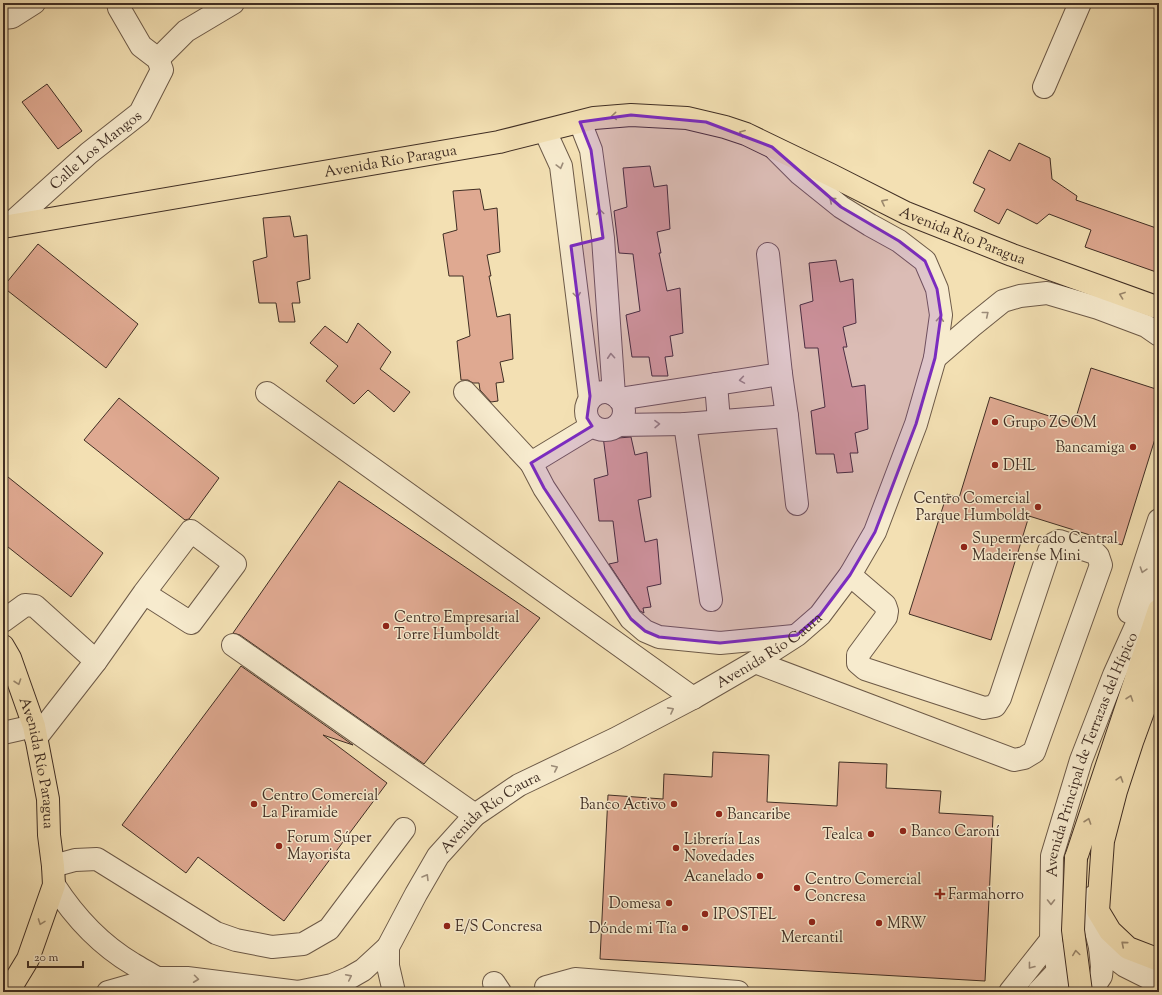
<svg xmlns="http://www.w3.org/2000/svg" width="1162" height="995" font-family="'Sorts Mill Goudy',serif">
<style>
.building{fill:#dfa991;stroke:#402e24}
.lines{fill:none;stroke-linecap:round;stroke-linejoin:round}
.minor-casing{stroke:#6d5a48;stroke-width:24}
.major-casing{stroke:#402e24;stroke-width:24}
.highway-casing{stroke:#402e24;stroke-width:24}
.minor{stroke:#f7ebce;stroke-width:22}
.major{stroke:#f3e0b3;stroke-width:22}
.highway{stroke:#f3e0b3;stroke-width:22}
.highway-bridge-casing{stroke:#402e24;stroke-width:24;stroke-linecap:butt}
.highway-bridge{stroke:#f3e0b3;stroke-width:22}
.oneway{stroke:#9a876c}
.oneway2{stroke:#9c8c79}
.marked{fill:#7b2cbf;fill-opacity:0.2;stroke:#7b2cbf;stroke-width:3;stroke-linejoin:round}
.poi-dot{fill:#8f2418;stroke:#f7ebce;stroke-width:1.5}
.labels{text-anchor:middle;stroke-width:3;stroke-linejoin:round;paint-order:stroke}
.street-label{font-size:15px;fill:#402e24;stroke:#f7ebce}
.poi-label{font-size:15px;fill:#402e24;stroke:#f7ebce;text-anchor:start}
</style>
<rect width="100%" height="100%" fill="#f3e0b3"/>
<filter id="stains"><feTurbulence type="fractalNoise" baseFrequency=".005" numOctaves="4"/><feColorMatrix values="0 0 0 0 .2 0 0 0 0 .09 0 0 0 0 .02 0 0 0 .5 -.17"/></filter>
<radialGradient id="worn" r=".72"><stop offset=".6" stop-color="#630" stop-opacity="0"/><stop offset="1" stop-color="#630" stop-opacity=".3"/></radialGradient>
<path class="building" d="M47,84L82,131L58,149L22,102Z
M1019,143L1050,158L1052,179L1077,196L1076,200L1159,229V273L1085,247L1091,230L1049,214L1037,224L1007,209L999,224L974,211L985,189L973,183L989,150L1010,161Z
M650,166L654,187L667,185L670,229L657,232L661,253H659L667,291L680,288L683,333L670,336L673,356L665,357L668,376H652L649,357H632L626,315L640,311L633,254L619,253L614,211L627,207L623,168Z
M480,189L484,210L497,208L500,252L487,255L491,276H489L497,317L510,314L513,359L500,362L504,382L496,383L498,401L491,402L480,390L479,383H473L468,380H461L457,341L470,336L463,276H449L443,234L457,230L453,191Z
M290,216L294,237L307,235L310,279L297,282L300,303H292L295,322H279L276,303H259L253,261L267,257L263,218Z
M38,244L138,324L106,368L3,287Z
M836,260L840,282L853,279L856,323L843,327L847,347H843L852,387L865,385L868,429L855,433L858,453H850L853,472L837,473L834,454H816L811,411L825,407L818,348H805L800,305L813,301L809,263Z
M358,323L391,352L380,369L410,392L394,412L368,390L354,404L326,381L338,366L310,343L325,326L347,343Z
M1091,368L1159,390V426L1122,545L1029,516L991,640L909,614L947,494L959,498L990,397L1074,424Z
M119,398L219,478L189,519L185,520L84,440Z
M611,435L618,438L631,437L635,455L647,452L651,497L638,500L645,542L657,539L661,584L647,587L651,607L643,608L644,613L640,611L609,564L618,562L613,521H599L594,479L608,475L603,436Z
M3,473L103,553L71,597L3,543Z
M339,481L540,618L424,764L240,635L233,633Z
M241,666L353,745L323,735L387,783L284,921L198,857L186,873L122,825Z
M713,752L769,755L767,802L837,806L839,762L887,764L886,788L941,791L939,813L993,816L985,981L600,959L608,795L663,799L664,774L712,777Z"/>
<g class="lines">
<defs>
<g id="minor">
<path d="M3,18L12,17L34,3"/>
<path d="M158,59L186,31L233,3"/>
<path d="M1044,87L1080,3"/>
<path d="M580,122L591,150L603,238L614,395"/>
<path d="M545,131L561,166L590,399"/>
<path id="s1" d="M8,226L89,153L140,113L162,70L158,59L141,46L119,8L118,3"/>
<path d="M768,254L781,374L787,416L797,504"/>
<path d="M935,358L972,326L1003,301L1020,296L1047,293L1098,308L1146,326L1159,335"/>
<path d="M716,384L719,421"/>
<path d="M465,392L531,463L544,488L631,619L645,631L659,637L720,643L794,636"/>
<circle cx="605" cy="411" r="19"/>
<path d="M267,393L693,698"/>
<path d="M619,399L781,374"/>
<path d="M685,424L711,600"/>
<path d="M618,425L685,424L787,416"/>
<path d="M531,463L592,426"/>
<path d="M1129,612L1159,520"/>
<path d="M3,621L25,605L35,606L96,661"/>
<path d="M233,645L475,815"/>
<path d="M755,662L1014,760L1024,758L1034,752L1101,565L1098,556L1095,553L1059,541L1053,544L1049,551L1000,698L995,706L984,708L865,669L858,663V655L886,617L887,611L885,605L850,575"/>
<path d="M3,733L34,726"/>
<path d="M36,738L96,661L144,593L191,531L235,564L191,623L144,593"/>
<path d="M53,866L75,860L97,859L216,933L236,940L272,947L303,944L329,929L404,829"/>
<path d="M54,885C74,916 101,945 133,964C141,969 149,973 157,978"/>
<path id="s2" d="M1093,897L1090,908L1100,947L1102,967L1101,976L1097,982L1087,989L1076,990L1067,987L1061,982L1051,940L1052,856L1081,760L1114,675L1159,575"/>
<path d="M388,947V966L394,992"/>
<path d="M1100,947L1125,966L1159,983"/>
<path d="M494,983L500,992"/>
<path d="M108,992L157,978H187L298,992"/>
<path id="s3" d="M298,992L332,985L349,978L363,970L388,947L416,894L438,856L475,815L519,785L615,739L693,698L755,662L797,635L820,615L850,575L875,532L916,424L935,358L941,315L937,289L925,261L899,241L870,225L841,207L800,174L776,150"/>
<path d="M547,992L546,987L575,979L738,992"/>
<path d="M1010,992L1051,940"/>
<path d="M1038,992L1058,971"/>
</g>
<g id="major">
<path id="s4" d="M3,227L499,142L594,118L631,115L687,118L725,127L746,134L831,175L906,213L1012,255L1159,308"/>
<path id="s5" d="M3,646L10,658L34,726L48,799L49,835L53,866L54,885L28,959L8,992"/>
<path d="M1159,668L1132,742L1116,791L1103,841L1098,911L1110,931L1128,948L1159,960"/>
</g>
<path id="highway" d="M1076,858L1159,610"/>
</defs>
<use href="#minor" class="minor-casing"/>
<use href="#major" class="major-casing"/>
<use href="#highway" class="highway-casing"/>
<use href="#minor" class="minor"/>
<use href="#major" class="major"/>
<use href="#highway" class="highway"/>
<defs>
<path id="highway-bridge" d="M1076,858L1073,930L1081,992"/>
</defs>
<use href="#highway-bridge" class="highway-bridge-casing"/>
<use href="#highway-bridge" class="highway-bridge"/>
</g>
<defs><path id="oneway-chevron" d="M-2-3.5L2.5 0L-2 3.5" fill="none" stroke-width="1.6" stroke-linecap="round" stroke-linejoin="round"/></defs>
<g class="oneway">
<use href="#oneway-chevron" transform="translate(614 116) rotate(175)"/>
<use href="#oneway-chevron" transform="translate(742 133) rotate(-159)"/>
<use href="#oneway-chevron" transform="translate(884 202) rotate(-153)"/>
<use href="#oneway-chevron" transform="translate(1122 295) rotate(-160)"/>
<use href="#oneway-chevron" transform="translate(18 682) rotate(71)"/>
<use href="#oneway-chevron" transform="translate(1130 698) rotate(-71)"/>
<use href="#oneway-chevron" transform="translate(1120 779) rotate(-72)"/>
<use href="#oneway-chevron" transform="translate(1088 821) rotate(-71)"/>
<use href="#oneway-chevron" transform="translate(41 922) rotate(110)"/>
<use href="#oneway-chevron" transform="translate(1124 944) rotate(-140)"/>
<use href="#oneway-chevron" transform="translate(1076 953) rotate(-98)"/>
</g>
<g class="oneway2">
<use href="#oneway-chevron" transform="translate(560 166) rotate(75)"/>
<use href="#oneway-chevron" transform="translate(832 200) rotate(-140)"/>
<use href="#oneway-chevron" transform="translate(600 212) rotate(-98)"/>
<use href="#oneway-chevron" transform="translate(577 295) rotate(83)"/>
<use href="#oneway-chevron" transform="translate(986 314) rotate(-39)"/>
<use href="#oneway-chevron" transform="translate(940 319) rotate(-86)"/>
<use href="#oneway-chevron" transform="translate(611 356) rotate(-94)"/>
<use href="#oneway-chevron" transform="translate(742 380) rotate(171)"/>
<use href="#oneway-chevron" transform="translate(657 424) rotate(-1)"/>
<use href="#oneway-chevron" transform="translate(1143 570) rotate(108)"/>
<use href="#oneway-chevron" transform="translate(671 710) rotate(-28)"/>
<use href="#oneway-chevron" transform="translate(555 768) rotate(-25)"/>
<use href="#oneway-chevron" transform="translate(426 877) rotate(-59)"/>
<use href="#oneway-chevron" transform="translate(1051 902) rotate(90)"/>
<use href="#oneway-chevron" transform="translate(1031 966) rotate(128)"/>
<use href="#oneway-chevron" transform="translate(349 977) rotate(-26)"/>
<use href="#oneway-chevron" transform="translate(196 979) rotate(7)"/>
</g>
<path class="marked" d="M631,115L706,122L772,147L841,207L899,241L925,261L937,289L941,315L935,358L916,424L875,532L850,575L820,615L797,635L720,643L659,637L645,631L631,619L544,488L531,463L592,426L587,418L590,396L571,246L603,238L591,150L580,122Z"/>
<g class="poi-dot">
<circle cx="995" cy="422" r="4"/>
<circle cx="1133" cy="447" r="4"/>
<circle cx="995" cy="465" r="4"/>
<circle cx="1038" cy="507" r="4"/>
<circle cx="964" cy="547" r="4"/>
<circle cx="386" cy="626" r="4"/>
<circle cx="254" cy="804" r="4"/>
<circle cx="674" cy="804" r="4"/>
<circle cx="719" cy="814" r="4"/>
<circle cx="903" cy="831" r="4"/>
<circle cx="871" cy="834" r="4"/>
<circle cx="279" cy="846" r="4"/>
<circle cx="676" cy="848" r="4"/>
<circle cx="760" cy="876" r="4"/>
<circle cx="797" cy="888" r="4"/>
<path d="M938 888h4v4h4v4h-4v4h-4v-4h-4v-4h4z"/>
<circle cx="669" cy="903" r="4"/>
<circle cx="705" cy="914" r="4"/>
<circle cx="812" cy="922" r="4"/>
<circle cx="879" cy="923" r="4"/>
<circle cx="447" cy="926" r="4"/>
<circle cx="685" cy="928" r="4"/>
</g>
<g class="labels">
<g class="street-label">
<text dy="5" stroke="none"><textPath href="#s1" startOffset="116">Calle Los Mangos</textPath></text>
<text dy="5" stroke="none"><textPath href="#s4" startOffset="393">Avenida Río Paragua</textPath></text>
<text dy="5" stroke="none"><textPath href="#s4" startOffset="995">Avenida Río Paragua</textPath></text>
<text dy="5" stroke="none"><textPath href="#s3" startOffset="600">Avenida Río Caura</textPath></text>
<text dy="5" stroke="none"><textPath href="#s2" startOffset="364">Avenida Principal de Terrazas del Hípico</textPath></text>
<text dy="5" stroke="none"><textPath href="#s5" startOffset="123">Avenida Río Paragua</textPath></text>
<text dy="5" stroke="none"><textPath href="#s3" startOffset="276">Avenida Río Caura</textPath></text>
</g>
<g class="poi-label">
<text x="1003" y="427">Grupo ZOOM</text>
<text x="1125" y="452" text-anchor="end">Bancamiga</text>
<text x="1003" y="470">DHL</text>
<text x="1030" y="503" text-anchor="end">Centro Comercial<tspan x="1030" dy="17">Parque Humboldt</tspan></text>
<text x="972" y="543">Supermercado Central<tspan x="972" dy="17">Madeirense Mini</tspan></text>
<text x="394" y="622">Centro Empresarial<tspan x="394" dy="17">Torre Humboldt</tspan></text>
<text x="262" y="800">Centro Comercial<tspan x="262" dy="17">La Piramide</tspan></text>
<text x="666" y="809" text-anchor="end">Banco Activo</text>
<text x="727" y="819">Bancaribe</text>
<text x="911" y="836">Banco Caroní</text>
<text x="863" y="839" text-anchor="end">Tealca</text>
<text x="287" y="842">Forum Súper<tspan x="287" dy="17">Mayorista</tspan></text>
<text x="684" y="844">Librería Las<tspan x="684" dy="17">Novedades</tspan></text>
<text x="752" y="881" text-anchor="end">Acanelado</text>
<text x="805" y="884">Centro Comercial<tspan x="805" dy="17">Concresa</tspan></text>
<text x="948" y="899">Farmahorro</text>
<text x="661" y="908" text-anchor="end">Domesa</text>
<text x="713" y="919">IPOSTEL</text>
<text x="887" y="928">MRW</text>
<text x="455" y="931">E/S Concresa</text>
<text x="677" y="933" text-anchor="end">Dónde mi Tía</text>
<text x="812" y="942" text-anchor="middle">Mercantil</text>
</g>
</g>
<rect width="1162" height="995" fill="none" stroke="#f3e0b3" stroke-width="16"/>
<rect x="4" y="4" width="1154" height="987" fill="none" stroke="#402e24" stroke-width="2"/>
<rect x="8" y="8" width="1146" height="979" fill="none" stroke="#402e24"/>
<path d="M28 961v6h55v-6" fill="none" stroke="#402e24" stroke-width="2"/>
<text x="34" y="961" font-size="12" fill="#402e24" stroke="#f7ebce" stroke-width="3" paint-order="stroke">20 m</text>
<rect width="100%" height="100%" filter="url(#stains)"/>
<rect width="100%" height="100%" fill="url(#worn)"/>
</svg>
